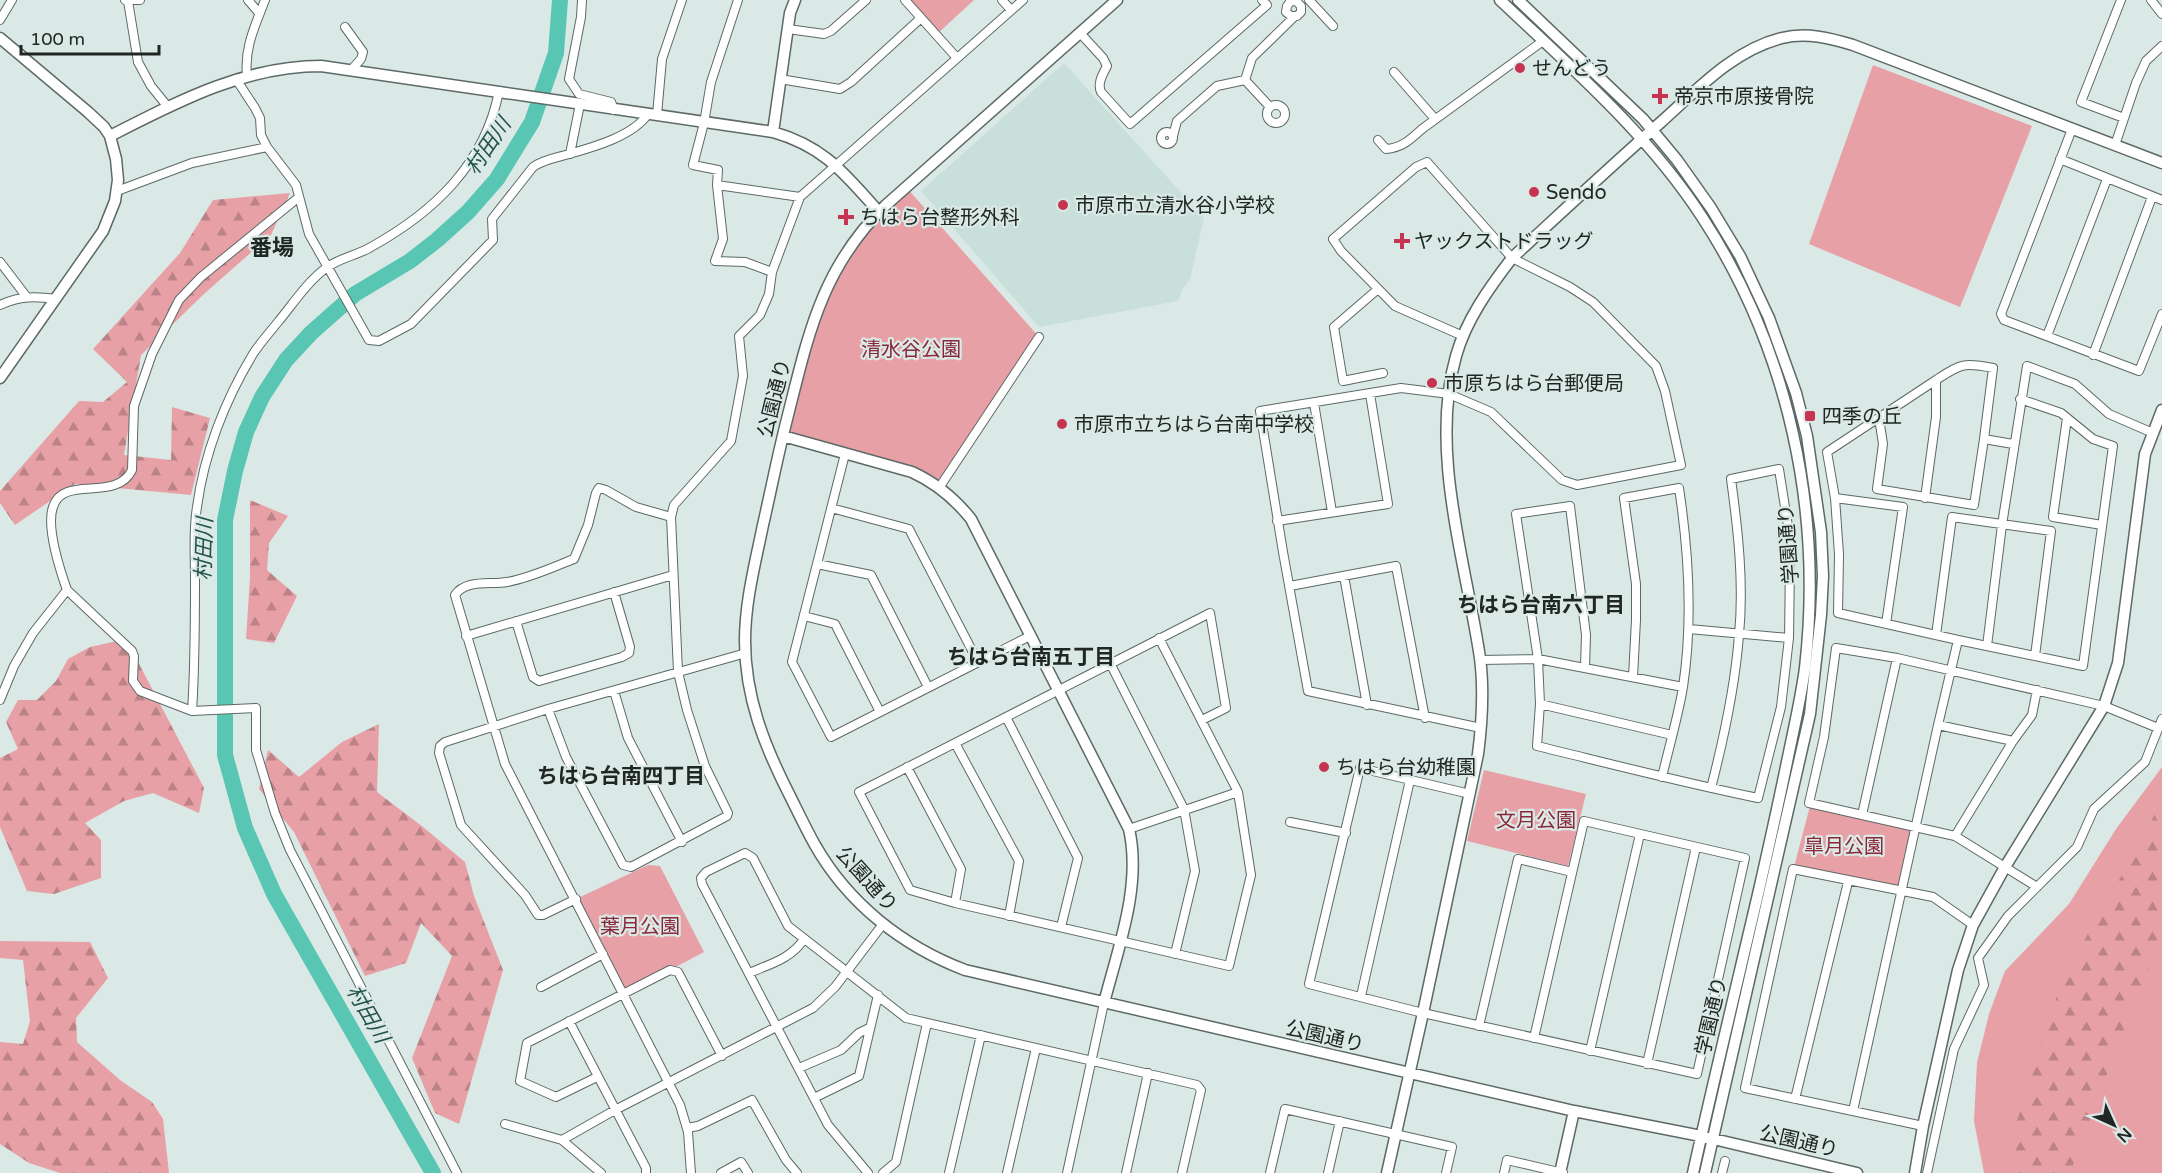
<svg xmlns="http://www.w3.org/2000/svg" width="2162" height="1173" font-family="'Varela Round','Noto Sans JP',sans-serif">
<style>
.built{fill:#c8dfda}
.green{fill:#e7a0a6}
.forest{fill:url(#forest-firs)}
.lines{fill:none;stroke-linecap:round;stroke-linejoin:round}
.river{stroke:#59c6b3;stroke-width:16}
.street-casing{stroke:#5c6966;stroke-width:10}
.secondary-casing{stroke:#5c6966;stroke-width:13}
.street{stroke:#fff;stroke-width:8}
.secondary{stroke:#fff;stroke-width:10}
.poi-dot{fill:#c53552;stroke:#dae9e6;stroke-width:2}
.labels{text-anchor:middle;stroke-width:4.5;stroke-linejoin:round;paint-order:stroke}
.poi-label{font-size:20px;fill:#202624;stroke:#dae9e6;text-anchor:start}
.park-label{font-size:20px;fill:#8a273a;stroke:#dae9e6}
.street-label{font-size:20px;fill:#202624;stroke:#dae9e6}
.water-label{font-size:21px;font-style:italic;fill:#23534b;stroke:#dae9e6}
.neighbourhood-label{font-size:21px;font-weight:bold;fill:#202624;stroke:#dae9e6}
.quarter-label{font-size:22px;font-weight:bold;fill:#202624;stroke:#dae9e6}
</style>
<defs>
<pattern id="forest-firs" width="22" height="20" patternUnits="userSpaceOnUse" patternTransform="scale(1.5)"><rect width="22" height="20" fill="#e7a0a6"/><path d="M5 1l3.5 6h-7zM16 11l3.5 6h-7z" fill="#bb8287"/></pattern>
</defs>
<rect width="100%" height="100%" fill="#dae9e6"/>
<path class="built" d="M1064,63L1204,218L1190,279L1182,290L1178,301L1039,327L921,191Z"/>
<path class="green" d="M905,0H974L936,35Z
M1873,65L2032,126L1960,307L1809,244Z
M906,187L1039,337L939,488L912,472L783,436L806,344L846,251Z
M2162,767V1173H1984L1974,1121L1977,1063L1989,1014L2005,971L2069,904L2116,829Z
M1484,770L1586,794L1568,866L1467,841Z
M1810,806L1913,829L1900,887L1794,867Z
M648,865L660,866L704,952L623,995L576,899Z"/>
<path class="forest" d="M290,193L271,235L205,293L141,355L124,455L171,460L172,407L210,418L191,495L75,484L15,525L0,503V491L79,401L103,402L127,382L93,349L180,253L213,200Z
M250,500L288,516L269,543L267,570L297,596L274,643L246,639L250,577Z
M126,639L204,788L199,813L153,793L124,801L85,823L101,840V878L54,894L27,891L0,827V758L18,749L6,722L18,700H37L56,681L68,659L90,647Z
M379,724L377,792L423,827L465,862L474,896L503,970L459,1124L435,1113L412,1058L452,956L421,923L406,963L365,976L294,832L259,789L268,750L299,777L342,742Z
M2162,799V936L2122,1034L2070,1173H2009L2015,1127L2058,992L2096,918L2136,852Z
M0,941L90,942L108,978L76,1018L77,1042L120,1080L152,1102L163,1119L169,1173H60L29,1163L0,1144V1042L23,1044L30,1021L23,960L0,958Z"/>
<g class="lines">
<path class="river" d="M433,1173L274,894L245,828L225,755V520L235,471L246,432L262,397L286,360L311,333L355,294L410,261L437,240L468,212L497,179L532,122L556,53L560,0"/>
<defs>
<path id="street" d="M125,0H140
M248,0L259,13
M582,0L581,17L569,79L579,94L611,102L614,110
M738,0L711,82L704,123L693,165L718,170L717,185L723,239L715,261L745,262L772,272
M905,0L957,58
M1002,0L1011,10
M1290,0L1297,2L1301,6V12L1297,16H1291L1286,12L1287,6L1291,1
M1309,0L1333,26
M2121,0L2081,102L2124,118
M2151,0L2162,14
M128,1L138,62L151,86L168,107
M0,20L12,0
M345,27L363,52L361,59L351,70
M788,29L824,34L831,31L866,0
M1080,33L1103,58L1107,66C1103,74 1097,83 1101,92L1130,124L1267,5L1262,0
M1394,72L1435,119
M247,76C244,48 255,26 265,0
M236,79L255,108L260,118L261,135L267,147L296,185L309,234L369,340L379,341L411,324L493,240L492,219L533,167C544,159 556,158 569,154C594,147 633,136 648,114
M780,79L840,89L851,82L921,18
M1245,80L1270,107
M1267 114a9 9 0 1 1 18 0a9 9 0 1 1-18 0Z
M657,115L662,59L682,0
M2072,129L2001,314L2004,320L2139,371L2162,314
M1161 138a6 6 0 1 1 12 0a6 6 0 1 1-12 0Z
M1173,136L1177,121L1217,86L1245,80L1252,58L1294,17
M1378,140L1386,149C1402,148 1411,139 1422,129L1543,41
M2115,145L2136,83L2146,61L2162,46
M570,154L580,104
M2060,159L2162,200
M717,185L800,197
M117,191L192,163L267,147
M0,262L26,296
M1378,289L1334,327L1343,381L1383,373
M0,305C20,296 35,296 56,299
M1463,336L1395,306L1341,251L1333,239L1416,167L1427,162L1512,258L1570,287L1593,302L1656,366L1665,391L1681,465L1577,485L1562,480L1491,412L1449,394L1401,388L1260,411L1283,552L1308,691L1481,728
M2047,336L2107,179
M2093,355L2152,197
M1936,380C1961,364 1963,362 1993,368L1984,439L2013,444
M1314,403L1332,512
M1879,418L1883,444L1877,489L1974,505L1984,439
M2067,418L2053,517L2102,525
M845,454L792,662L831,737L1030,636
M939,488L1039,337
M1835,498L1827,452L1936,380V417L1925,498
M831,508L909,529L978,662
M671,517L636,507L606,490L599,488L596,493L588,525L574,559C553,567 530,578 507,582C490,585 466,579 455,595L505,764L680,1105L688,1132L691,1173
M1277,521L1388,504L1370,394
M817,564L871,575L928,687
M1344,576L1367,705
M1290,586L1396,566L1425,718
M67,590L132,651L134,656L133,681L140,691L192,711L256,708V750L275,813L290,850L457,1173
M804,616L835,624L880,712
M516,621L533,677L539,681L622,657L629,653L630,647L614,592
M1886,624L1903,507L1835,498L1839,554L1838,613L1958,640
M1689,629L1789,638
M1936,635L1952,517L2051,531L2035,656
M466,636L673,575
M1159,638L1238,792L1251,875L1229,966L955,903L910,890L859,792L1210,613L1226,708L1202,720
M1987,646L2002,525L2027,366L2075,384L2109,414L2153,433
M1480,660L1538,659L1683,687
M1110,663L1184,809L1195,871L1175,954
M1585,667L1586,635L1570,506L1516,514L1538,659L1540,704L1537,746C1611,764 1684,783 1758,798L1781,707L1789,638L1790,563L1788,526L1779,469L1731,479C1738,530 1744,583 1739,635C1735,687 1724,738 1711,788
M1633,677L1636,620V584L1624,498L1679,488C1689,554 1693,621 1683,687C1678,717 1669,747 1662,777
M614,691L628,738L682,842
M0,700L14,666L33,633L67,590C60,570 46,527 53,507C63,474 116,503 132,470L134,406L152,354L179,300L201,277L299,197
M1540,704L1672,735
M548,709L566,757L623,865L631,867L727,816L728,813L705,766L687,710L678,672L671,517L674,505L731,441L743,376L739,336L760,315L769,294L772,272L800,197L1023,0
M192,711C195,667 195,623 195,579C195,555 193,530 197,507C204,454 225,400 253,354C260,343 270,332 278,322C293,304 307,282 326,268C339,258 358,255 371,247C434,212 485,164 499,91
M1006,717L1078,858L1061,927
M1938,725L2013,741
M955,743L1019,861L1009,916
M907,767L961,869L955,903
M1470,794L1360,768L1309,984L1423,1013L1697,1074L1745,858L1584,821L1534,1038
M1862,815L1897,658
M1290,822L1346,833
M1129,829L1238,792
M1955,836L2013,741L2032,715L2037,690
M2037,887L1955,836L1809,803L1824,737L1836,648L1897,658L2104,706L2158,728
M576,899L543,915H538L525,895L461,825L439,753L440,746L445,742L548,709L746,653
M749,973C770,964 791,959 804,939
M541,987L603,954
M1361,996L1410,780
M569,1021L646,1168V1173
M1479,1026L1518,859L1572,872
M1590,1051L1640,834
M1647,1064L1696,847
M799,1068L841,1050L859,1033L869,1028
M597,1077L556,1097L520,1081L527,1043L670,970L678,972L722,1056
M814,1098L859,1076L878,995
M1795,1099L1848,882
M1853,1111L1938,725L1958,640L2083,666L2113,446L2093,439L2061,413L2020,399
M505,1124L562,1140L601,1173
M1923,1126L1745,1088L1793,869L1933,897L1973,925
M687,1128L698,1126L752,1100L786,1160L797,1173
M562,1140L615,1110L813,1008L835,987L883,924
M721,1173L741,1162L748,1173
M868,1173L828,1125L702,884L701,878L706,872L745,853L753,858L788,926L906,1018L1197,1085L1201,1090L1182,1173
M883,1173L896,1162L927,1023
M949,1173L981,1035
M1007,1173L1036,1048
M1067,1173L1104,1003
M1126,1173L1148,1073
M1270,1173L1285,1109L1452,1147L1446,1173
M1328,1173L1340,1121
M1504,1173L1507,1160L1563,1173
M1722,1173L1725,1161
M1927,1173L1954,1049L1984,985L1978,958L2008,916L2077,847L2094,809L2145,762L2162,719"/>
<path id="secondary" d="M1117,0L886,205C821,268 808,336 787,419C778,454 771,490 763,525C755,564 745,602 745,641C745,698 765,747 790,796C798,812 806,829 815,845C848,903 902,946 965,970L1574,1111L1701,1136L1857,1173
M1500,0C1572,68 1648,134 1702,217C1789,350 1823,511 1805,668C1801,698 1794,728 1788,757C1779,801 1769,846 1759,890C1737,984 1714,1079 1693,1173
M1518,0L1643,119L1677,160L1711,208L1740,256L1769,318L1796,393L1807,436L1821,532L1823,576L1821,615L1810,714L1705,1173
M0,38L88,112L104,127L110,136L116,159L118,180L115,201L103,231L0,378
M773,132L790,13L795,0
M110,136C177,102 244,66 321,66L773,132C825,147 844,173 879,212
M783,436L912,472C936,483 955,499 971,519L1129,829C1142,886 1118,948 1104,1003
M1387,1173L1423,1013L1478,754C1482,723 1484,689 1480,658C1466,563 1429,451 1456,356C1466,320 1489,288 1512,258C1561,213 1610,167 1660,123C1696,91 1733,50 1782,38C1806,32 1830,38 1853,45L2162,163
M1560,1173L1574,1111
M1915,1173L1923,1126L1958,970L1973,925L2005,867L2104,706L2118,663L2145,454L2162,410"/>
</defs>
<use href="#street" class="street-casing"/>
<use href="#secondary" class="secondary-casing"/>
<use href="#street" class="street"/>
<use href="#secondary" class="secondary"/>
</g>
<g class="poi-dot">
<circle cx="1520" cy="68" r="6"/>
<path d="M1657 87h6v6h6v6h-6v6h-6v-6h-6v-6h6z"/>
<circle cx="1534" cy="192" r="6"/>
<circle cx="1063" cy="205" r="6"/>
<path d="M843 208h6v6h6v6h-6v6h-6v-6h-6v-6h6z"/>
<path d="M1399 232h6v6h6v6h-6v6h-6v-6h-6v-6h6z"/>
<circle cx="1432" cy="383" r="6"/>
<rect x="1804" y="410" width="12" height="12" rx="3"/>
<circle cx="1062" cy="424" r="6"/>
<circle cx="1324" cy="767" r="6"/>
</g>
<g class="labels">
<g class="poi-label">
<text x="1532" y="75">せんどう</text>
<text x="1674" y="103">帝京市原接骨院</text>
<text x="1546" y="199">Sendo</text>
<text x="1075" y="212">市原市立清水谷小学校</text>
<text x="860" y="224">ちはら台整形外科</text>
<text x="1414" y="248">ヤックストドラッグ</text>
<text x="1444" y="390">市原ちはら台郵便局</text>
<text x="1822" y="423">四季の丘</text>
<text x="1074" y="431">市原市立ちはら台南中学校</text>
<text x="1336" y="774">ちはら台幼稚園</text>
</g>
<g class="park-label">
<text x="911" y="356">清水谷公園</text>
<text x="1536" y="827">文月公園</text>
<text x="1844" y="853">皐月公園</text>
<text x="640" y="933">葉月公園</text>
</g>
<g class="street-label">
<text transform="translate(774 398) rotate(-76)" y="7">公園通り</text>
<text transform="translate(1788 544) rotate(-94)" y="7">学園通り</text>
<text transform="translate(867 879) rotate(48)" y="7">公園通り</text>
<text transform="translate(1711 1016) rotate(-77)" y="7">学園通り</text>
<text transform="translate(1325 1036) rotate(13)" y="7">公園通り</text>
<text transform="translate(1799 1141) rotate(13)" y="7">公園通り</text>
</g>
<g class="water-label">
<text transform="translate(488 146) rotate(-56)" y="7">村田川</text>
<text transform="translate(204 549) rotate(-88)" y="7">村田川</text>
<text transform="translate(368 1014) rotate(60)" y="7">村田川</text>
</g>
<g class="neighbourhood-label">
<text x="1541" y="612">ちはら台南六丁目</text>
<text x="1031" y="664">ちはら台南五丁目</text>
<text x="621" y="783">ちはら台南四丁目</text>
</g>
<g class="quarter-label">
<text x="272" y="255">番場</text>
</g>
</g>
<g transform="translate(2114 1125) rotate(135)" stroke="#dae9e6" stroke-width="4.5" paint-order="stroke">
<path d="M0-4.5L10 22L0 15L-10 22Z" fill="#202624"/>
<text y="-9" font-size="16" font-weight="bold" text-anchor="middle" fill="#202624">N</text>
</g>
<path d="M21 45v9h138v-9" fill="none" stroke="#202624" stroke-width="3"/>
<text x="30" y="45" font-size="18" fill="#202624" stroke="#dae9e6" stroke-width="4.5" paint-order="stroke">100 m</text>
</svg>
